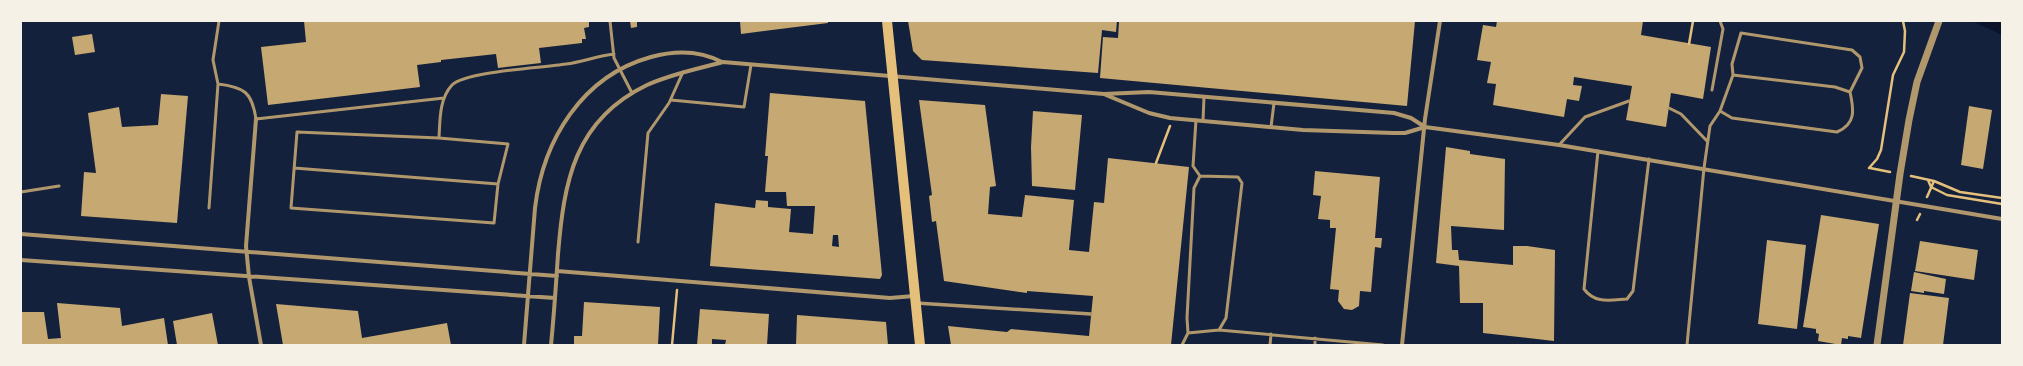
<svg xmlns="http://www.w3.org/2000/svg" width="2023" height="366" font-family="'Exo 2',sans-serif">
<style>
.water{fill:#0b132b}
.building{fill:#c6a872;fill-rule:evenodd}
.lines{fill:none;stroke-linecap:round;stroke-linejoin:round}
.path{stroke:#e5c07b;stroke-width:2.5}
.service{stroke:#b1986c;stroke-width:3}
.pedestrian{stroke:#b1986c;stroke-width:3.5}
.minor{stroke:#b1986c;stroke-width:4}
.tertiary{stroke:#b1986c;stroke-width:7}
.primary{stroke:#e5c07b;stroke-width:10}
</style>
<rect width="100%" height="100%" fill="#14213d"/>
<path class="water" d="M1972,21H2002V35Z"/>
<path class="building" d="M304,21H589V27L584,28L586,39H582V43L539,48L541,63L498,68L496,54L441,60V62L417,65L420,87L268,105L261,47L306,42Z
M630,21H637V27L631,28Z
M740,21H828V23L741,34Z
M908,21H1117L1116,32L1102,30L1098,73L922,60L913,51Z
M1119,21H1415L1407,106L1100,78L1103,37L1118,38Z
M1497,21H1643L1641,35L1711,47L1703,99L1671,93L1666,127L1626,120L1632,86L1574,77L1573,85L1582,86L1579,101L1567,99L1564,117L1493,105L1496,84L1487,83L1491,62L1477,60L1483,25L1496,27Z
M92,34L95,52L75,55L72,37Z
M770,93L865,101L882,275L880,279L710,266L715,203L755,208L756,200L768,201V207L791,209L789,232L813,234L815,206H787L786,192H765L768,156H765ZM833,235H838L839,247L832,246Z
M161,94L188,96L177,223L81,216L84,172L96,173L88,113L119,107L122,127L158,125Z
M919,100L985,105L996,186L990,187L988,214L1022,217L1025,195L1074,200L1069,250L1089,252L1094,202L1104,203L1108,158L1189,167L1171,345H951L948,326L1007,332L1011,329L1089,336L1093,296L1027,291V293L944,281L936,221L932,222L929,196L932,195Z
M1969,106L1992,110L1983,169L1961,165Z
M1033,111L1082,115L1075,190L1032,186L1031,147Z
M1446,147L1470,151V154L1505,159L1504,230L1451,226L1452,250H1458L1459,260L1513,265V246H1527L1555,250L1554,341L1483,333V303H1460L1459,266L1436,263Z
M1315,171L1380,177L1375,238H1382L1381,248L1375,247L1371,292L1360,291L1359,306L1352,310L1344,309L1338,301L1339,290L1330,289L1336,228H1330V220L1318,219L1321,196L1313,195Z
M1821,215L1879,224L1861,338L1848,336V339L1842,338L1841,345L1818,341L1819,334L1816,333V329L1803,327Z
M1767,240L1806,245L1797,329L1758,324Z
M1920,241L1978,250L1974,280L1915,271Z
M1914,272L1946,279L1944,294L1924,291V293L1911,291Z
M1910,293L1949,298L1943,345H1903Z
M584,302L660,307L658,345H574V336H582Z
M57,303L120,308L122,326L164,318L168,345H22L21,312H44L48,339L61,338Z
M276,304L358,311L362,338L447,323L451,345H283Z
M700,309L769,314L767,345H725L726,340L712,339V345H697Z
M212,313L218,345H177L173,321Z
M797,315L886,322L888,345H796Z"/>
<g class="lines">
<path class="path" d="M1689,44L1693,21
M1156,163L1170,126
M1869,168L1877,159L1881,150L1893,75L1904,52L1905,31L1903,21
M1870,168L1890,172
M1911,176L1934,181L1960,192L2002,198
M1928,180L1931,187L1947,195L2002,204
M1927,197L1934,181
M1917,220L1920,214
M672,345L677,290"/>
<path class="service" d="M610,21L614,58L632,93
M1733,75L1732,64L1741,33L1852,50L1860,57L1862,68L1850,92
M218,84C244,87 252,92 256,119L444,98
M1712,90L1723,29L1720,21
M671,100L744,107L751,65
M1669,108L1681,114L1707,141
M1196,120L1193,166L1200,176
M1203,121L1204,97
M1271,127L1274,103
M297,132L439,138L508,144L498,184L494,223L291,208Z
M439,138C440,121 439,99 452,85C466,71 543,68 566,64C582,62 597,56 614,54
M1559,145L1585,117L1629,101
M1598,151L1584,289C1595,304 1610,300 1627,299L1633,291L1649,159
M294,168L498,184
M21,192L59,186
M209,208L218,84L213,60L219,21
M638,242L648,133L669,103L683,72
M1188,333L1187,318L1194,188L1200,176L1238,177L1242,183L1226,318L1219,330
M1182,345L1188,333L1219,330L1383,345
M1270,345L1271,334
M1315,345V338
M1687,345L1704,168L1710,126L1720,111L1733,75L1835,87L1850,92C1854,110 1856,124 1837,132L1732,118L1720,111"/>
<path class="pedestrian" d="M916,303L1091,314"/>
<path class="minor" d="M1106,95L1149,113L1170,118L1303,130L1393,133H1405L1425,127
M256,119L246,246L249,277L261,345
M21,234L557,276
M21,260L555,298
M557,271L890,298L914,296
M524,345L535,208C543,140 582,76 651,57C676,50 699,50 722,62
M551,345C554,315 556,285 558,254C564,182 574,120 647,85C671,74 697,69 723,62L1104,94L1149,92L1394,113L1411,118L1425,127L1559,145L2002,219
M1402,345L1425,119L1440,21"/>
<path class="tertiary" d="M1877,345L1900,174L1909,120L1917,82L1939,21"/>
<path class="primary" d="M887,21L920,345"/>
</g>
<rect width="2023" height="366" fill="none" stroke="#f6f1e7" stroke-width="44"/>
</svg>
